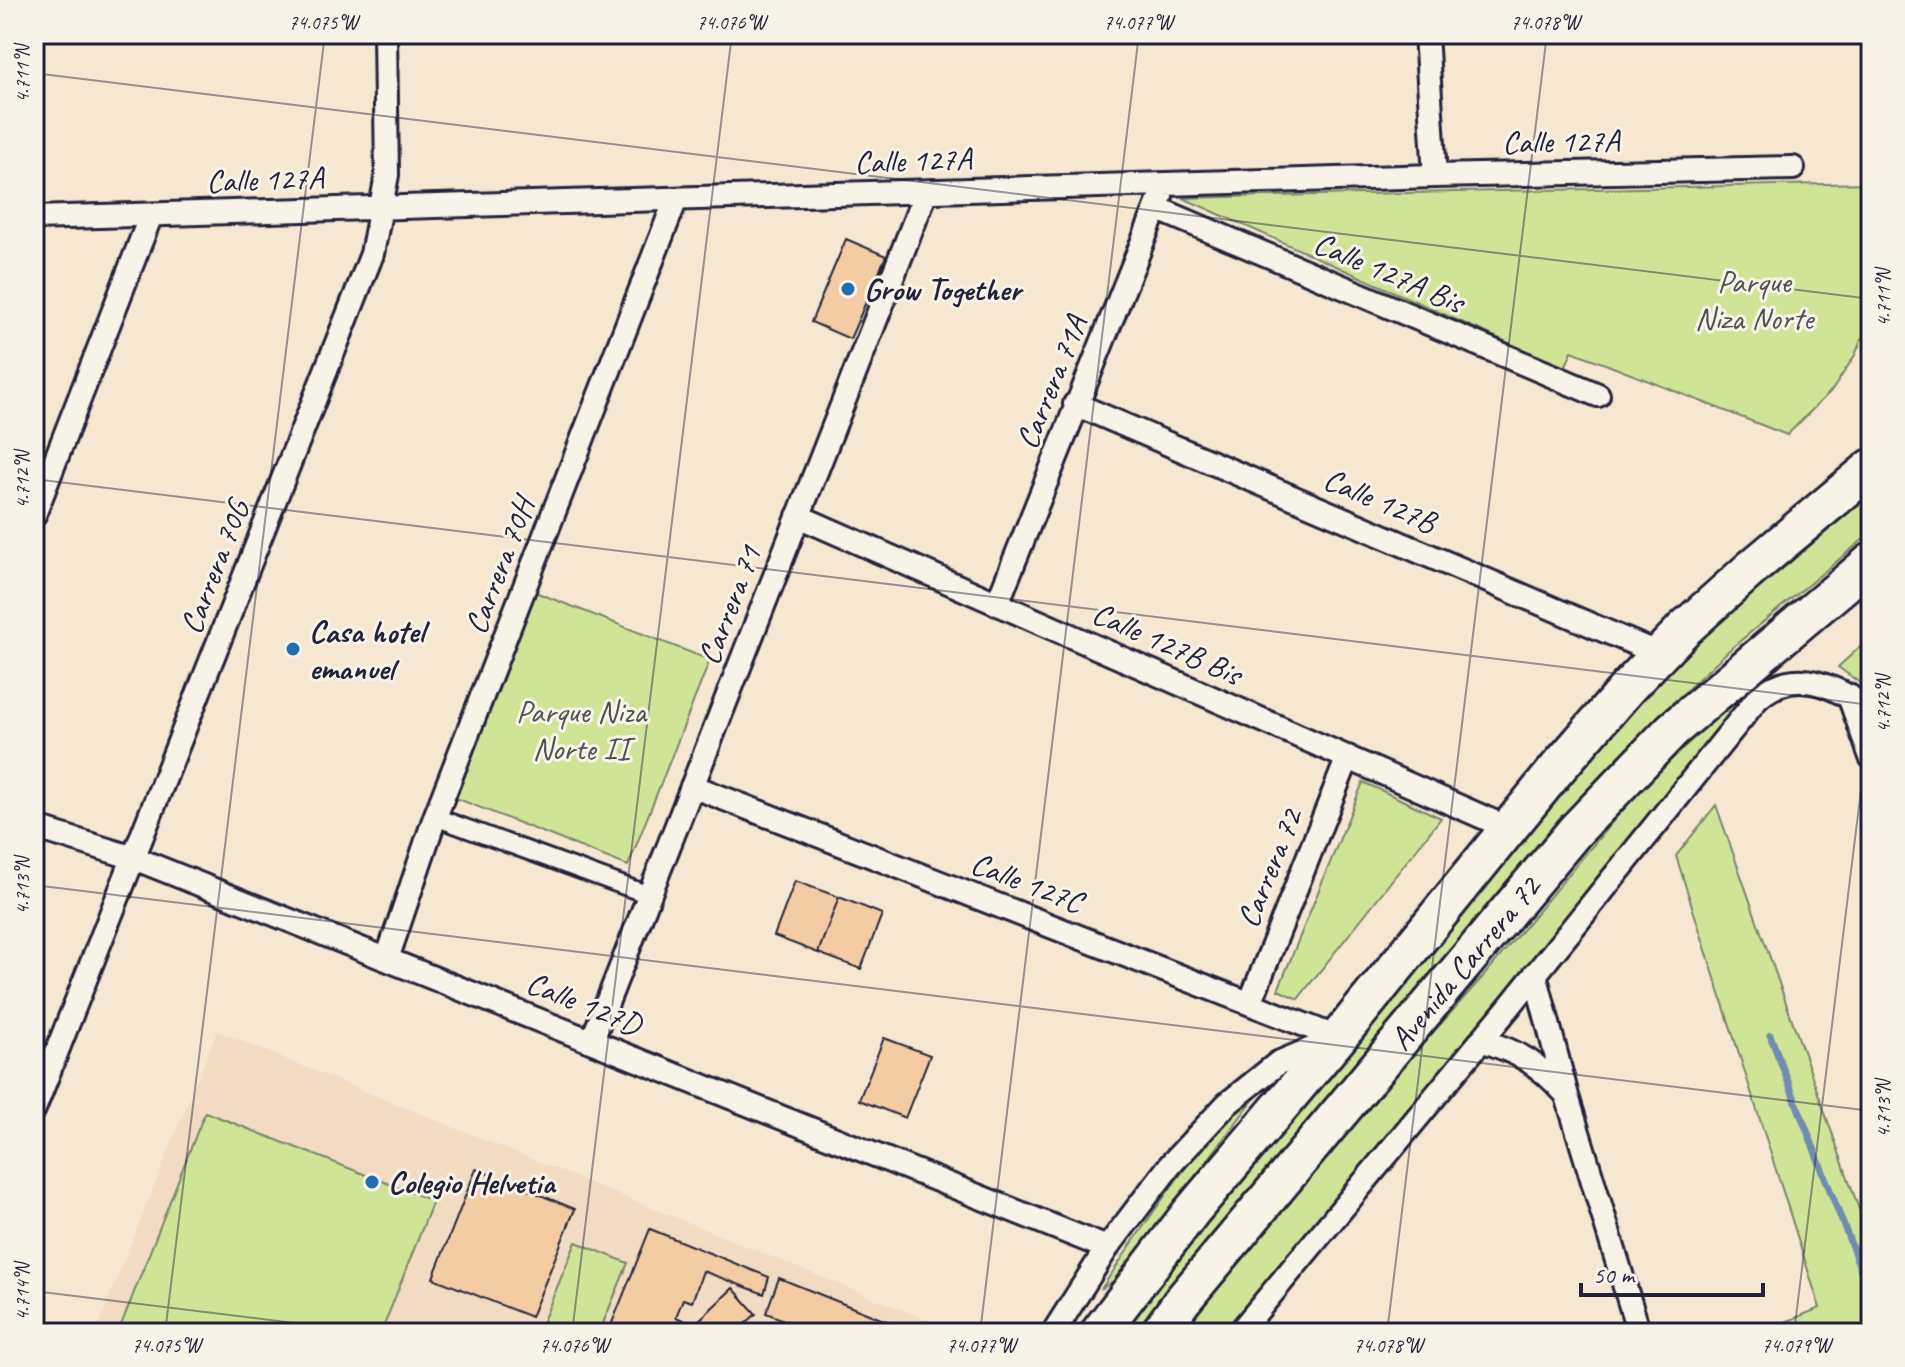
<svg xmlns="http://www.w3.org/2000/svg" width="1905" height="1367" font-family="Caveat,sans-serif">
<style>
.built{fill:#f1dbc2}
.green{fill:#d0e498;stroke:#79836a;stroke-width:2}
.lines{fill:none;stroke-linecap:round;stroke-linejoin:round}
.stream{stroke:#6f8cb1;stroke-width:7}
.building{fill:#f3cca3;stroke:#22223b;stroke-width:2}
.pedestrian-casing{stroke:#22223b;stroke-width:22}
.minor-casing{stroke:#22223b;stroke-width:28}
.trunk-casing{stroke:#22223b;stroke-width:42}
.pedestrian{stroke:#f7f3e8;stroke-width:16}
.minor{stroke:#f7f3e8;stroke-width:22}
.trunk{stroke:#f7f3e8;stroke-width:36}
.ticks{fill:none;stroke:#22223b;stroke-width:2;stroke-opacity:0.45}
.poi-dot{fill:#1f6fb2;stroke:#f7f3e8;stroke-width:3}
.labels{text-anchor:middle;stroke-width:6;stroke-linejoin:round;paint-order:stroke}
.street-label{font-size:32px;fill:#22223b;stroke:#f7f3e8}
.park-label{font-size:32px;fill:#4e5252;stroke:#f7f3e8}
.poi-label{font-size:32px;font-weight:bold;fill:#22223b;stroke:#f7f3e8;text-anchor:start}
.neatline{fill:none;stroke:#22223b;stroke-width:3}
.ticks-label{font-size:20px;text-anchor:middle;fill:#22223b}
</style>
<rect width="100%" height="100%" fill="#f6e7d3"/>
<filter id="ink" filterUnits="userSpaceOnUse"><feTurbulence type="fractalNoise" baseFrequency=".0125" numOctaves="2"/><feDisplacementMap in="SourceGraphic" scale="16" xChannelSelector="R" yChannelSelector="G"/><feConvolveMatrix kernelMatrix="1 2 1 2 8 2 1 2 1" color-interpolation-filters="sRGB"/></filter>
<g filter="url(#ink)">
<path class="built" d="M217,1031L959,1333H95Z"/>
<path class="green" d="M1871,183L1870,319L1855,355L1833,389L1787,435L1572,351L1565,368L1183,198Z
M1871,494V533L1728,651L1656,719L1286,1153L1142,1333H1120L1162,1274L1639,701L1705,634Z
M535,592L710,660L628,866L453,797Z
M1871,637V691L1838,667Z
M1780,656L1782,663L1758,685L1633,841L1224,1333H1184L1191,1312L1332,1146L1487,972L1639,790Z
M1363,782L1441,818L1298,999L1278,990Z
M1716,805L1871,1243V1333H1758L1820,1308L1676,856Z
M1263,1087L1118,1278L1101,1289C1150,1218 1195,1142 1263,1087Z
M205,1112L433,1201L381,1333H118Z
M576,1242L628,1263L599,1333H538Z"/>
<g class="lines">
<path class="stream" d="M1770,1035L1871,1296"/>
</g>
<path class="building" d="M846,239L886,256L850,339L811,322Z
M795,881L839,897L818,953L774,936Z
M839,897L882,914L861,969L818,953Z
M884,1038L930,1055L905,1118L859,1100Z
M476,1169L575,1209L531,1317L433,1278Z
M650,1229L769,1277L764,1294L703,1271L692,1302L683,1299L676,1317L694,1325L733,1288L756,1314L735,1333H608Z
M779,1278L916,1333H817L766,1313Z"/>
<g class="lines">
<defs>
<path id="pedestrian" d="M435,817L649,895"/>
<path id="minor" d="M1426,34L1435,176
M1156,208L1598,395
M34,218L1435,176L1793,168
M1075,404L1659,654
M34,515L151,215
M798,516L1510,829
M997,604L1161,196
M1849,696L1871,757
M692,786L1338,1038
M34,827L134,858L1107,1248
M387,959L435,817L676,199
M1535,974L1567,1096L1639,1333
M1250,1003L1348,757
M1481,1040C1518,1052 1538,1063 1564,1092
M592,1041L926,192
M34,1109L372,254L387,175L385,34
M1053,1333L1107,1248L1171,1164L1227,1104L1278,1063L1326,1043
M1239,1333L1509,1007L1757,699C1795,664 1833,686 1871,710"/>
<g id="trunk">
<path d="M1099,1333L1191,1212L1338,1038L1557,769L1628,687L1684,629L1753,567L1871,468"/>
<path id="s1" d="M1159,1333L1182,1301L1575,831L1672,730L1871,562"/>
</g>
</defs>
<use href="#pedestrian" class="pedestrian-casing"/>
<use href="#minor" class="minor-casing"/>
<use href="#trunk" class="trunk-casing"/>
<use href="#pedestrian" class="pedestrian"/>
<use href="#minor" class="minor"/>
<use href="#trunk" class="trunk"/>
</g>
</g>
<path class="ticks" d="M34,73L1871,299M34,479L1871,705M34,885L1871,1111M34,1291L375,1333M165,1333L325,34M572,1333L732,34M980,1333L1139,34M1387,1333L1547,34M1794,1333L1871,709"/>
<g class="poi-dot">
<circle cx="848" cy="289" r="8"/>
<circle cx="293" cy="649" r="8"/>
<circle cx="372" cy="1182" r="8"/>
</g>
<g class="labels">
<g class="street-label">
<text transform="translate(1561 141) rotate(-1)" y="11">Calle 127A</text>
<text transform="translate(913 160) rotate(-2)" y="11">Calle 127A</text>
<text transform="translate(265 179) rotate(-2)" y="11">Calle 127A</text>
<text transform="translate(1389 272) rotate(23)" y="11">Calle 127A Bis</text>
<text transform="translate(1051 382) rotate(-68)" y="11">Carrera 71A</text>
<text transform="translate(1380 500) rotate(23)" y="11">Calle 127B</text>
<text transform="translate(499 566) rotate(-69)" y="11">Carrera 70H</text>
<text transform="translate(214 567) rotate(-69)" y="11">Carrera 70G</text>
<text transform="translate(729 605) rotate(-69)" y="11">Carrera 71</text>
<text transform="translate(1167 643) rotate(24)" y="11">Calle 127B Bis</text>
<text transform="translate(1269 868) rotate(-68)" y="11">Carrera 72</text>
<text transform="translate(1027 882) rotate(21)" y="11">Calle 127C</text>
<text dy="11" stroke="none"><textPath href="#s1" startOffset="480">Avenida Carrera 72</textPath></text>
<text transform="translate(584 1003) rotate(22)" y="11">Calle 127D</text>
</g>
<g class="park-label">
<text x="1754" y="292">Parque<tspan x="1754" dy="37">Niza Norte</tspan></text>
<text x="581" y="722">Parque Niza<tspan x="581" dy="37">Norte II</tspan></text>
</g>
<g class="poi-label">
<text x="864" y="300">Grow Together</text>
<text x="309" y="642">Casa hotel<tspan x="309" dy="37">emanuel</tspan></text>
<text x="388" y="1193">Colegio Helvetia</text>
</g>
</g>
<rect width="1905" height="1367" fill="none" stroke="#f7f3e8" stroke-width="88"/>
<path d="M1581 1283v12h182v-12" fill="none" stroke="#22223b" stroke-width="4"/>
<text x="1593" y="1283" font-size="24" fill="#22223b" stroke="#f7f3e8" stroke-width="6" paint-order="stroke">50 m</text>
<rect x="44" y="44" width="1817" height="1279" class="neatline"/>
<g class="ticks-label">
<text x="323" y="29">74.075°W</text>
<text x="731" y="29">74.076°W</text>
<text x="1138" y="29">74.077°W</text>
<text x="1545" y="29">74.078°W</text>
<text transform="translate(22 74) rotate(-90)" y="7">4.711°N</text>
<text transform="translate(1883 298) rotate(-90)" y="7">4.711°N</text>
<text transform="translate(22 480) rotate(-90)" y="7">4.712°N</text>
<text transform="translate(1883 704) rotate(-90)" y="7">4.712°N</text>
<text transform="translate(22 886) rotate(-90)" y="7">4.713°N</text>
<text transform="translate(1883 1109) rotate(-90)" y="7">4.713°N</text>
<text transform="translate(22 1292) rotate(-90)" y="7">4.714°N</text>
<text x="166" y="1352">74.075°W</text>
<text x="574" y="1352">74.076°W</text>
<text x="981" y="1352">74.077°W</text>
<text x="1388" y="1352">74.078°W</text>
<text x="1796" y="1352">74.079°W</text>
</g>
</svg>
